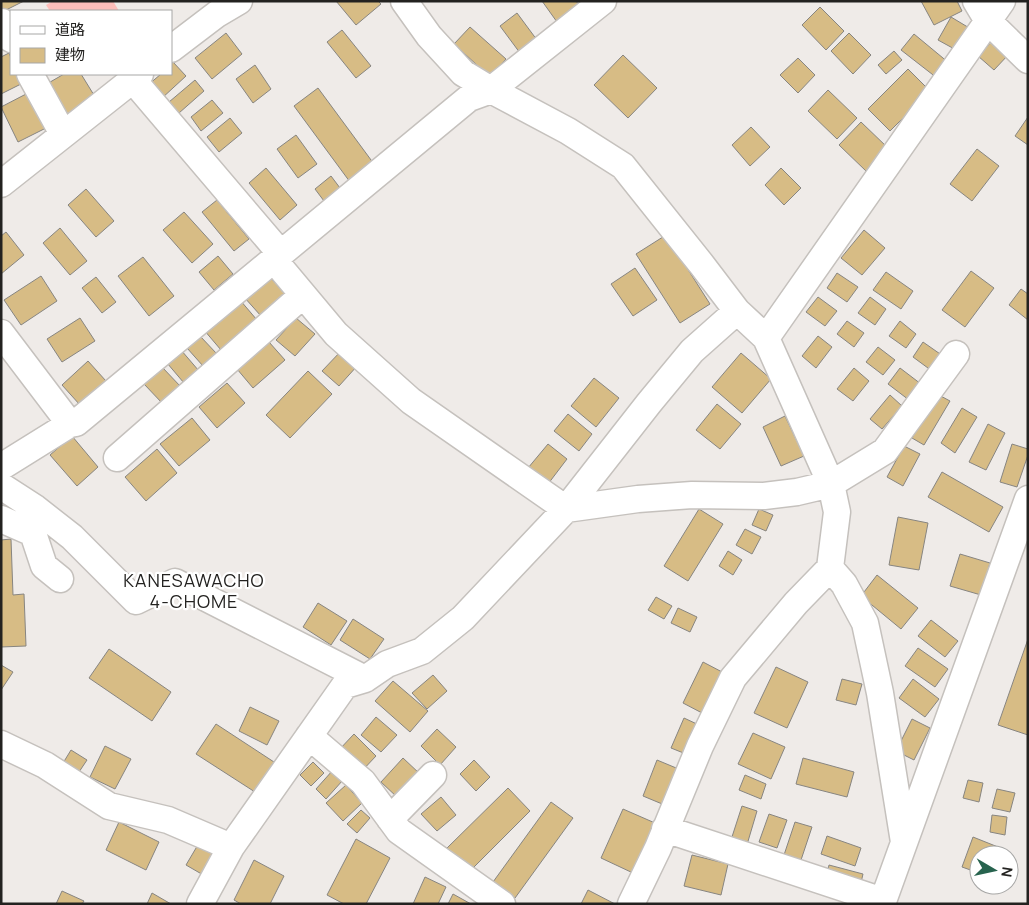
<svg xmlns="http://www.w3.org/2000/svg" width="1029" height="905" font-family="Manrope,'Noto Sans JP',sans-serif">
<style>
.green{fill:#febeba}
.building{fill:#d7bc85;stroke:#878581}
.lines{fill:none;stroke-linecap:round;stroke-linejoin:round}
.minor-casing{stroke:#c5c1bd;stroke-width:29}
.minor{stroke:#fff;stroke-width:26}
.labels{text-anchor:middle;stroke-width:4.5;stroke-linejoin:round;paint-order:stroke}
.neighbourhood-label{font-size:18px;letter-spacing:1px;fill:#232220;stroke:#fff}
</style>
<rect width="100%" height="100%" fill="#efebe8"/>
<path class="green" d="M53,1H113L119,11H50L46,5Z"/>
<path class="building" d="M1,1H24L2,12Z
M336,1H378L381,4L356,25Z
M542,1H576L579,5L557,22Z
M921,1H957L962,11L934,25Z
M820,7L844,31L826,50L802,25Z
M517,13L537,40L520,53L500,26Z
M951,17L971,29L958,51L938,40Z
M470,27L506,59L490,77L454,44Z
M342,30L371,66L356,78L327,42Z
M226,33L242,54L212,79L195,58Z
M849,33L871,55L853,74L831,51Z
M914,34L949,63L937,78L901,50Z
M993,40L1009,54L994,70L978,56Z
M894,51L902,60L886,74L878,65Z
M9,53L11,58V74H19L23,83L1,94V57Z
M623,55L657,88L628,118L594,85Z
M798,58L815,75L798,93L780,75Z
M173,62L186,76L161,99L148,85L161,74H171V64Z
M255,65L271,89L253,103L236,79Z
M908,69L930,91L890,131L868,109Z
M64,74H81L97,100L66,120L45,85Z
M195,80L204,91L179,113L169,102Z
M318,88L374,164L350,182L294,106Z
M828,90L857,118L837,139L808,111Z
M28,93L46,128L18,142L1,107Z
M212,100L223,113L201,131L191,117Z
M1028,117V145L1015,136Z
M230,118L242,133L219,152L207,137Z
M861,122L888,148L866,171L839,145Z
M751,127L770,147L750,166L732,145Z
M296,135L317,164L298,178L277,149Z
M977,149L999,166L972,201L950,184Z
M266,168L297,205L280,220L249,183Z
M781,168L801,188L784,205L765,185Z
M331,176L343,192L327,205L315,189Z
M86,189L114,221L96,237L68,205Z
M217,200L249,239L234,251L202,212Z
M184,212L213,244L192,263L163,230Z
M60,228L87,261L70,275L43,243Z
M864,230L885,248L862,275L841,258Z
M6,232L24,255L1,274V236Z
M666,235L710,304L680,323L636,254Z
M218,256L233,274L214,290L199,272Z
M143,257L174,296L149,316L118,276Z
M635,268L657,300L633,316L611,284Z
M971,271L994,288L965,327L942,310Z
M886,272L913,291L901,309L873,290Z
M837,273L858,287L847,302L827,288Z
M268,275L285,294L261,316L244,297Z
M41,276L57,301L21,325L4,300Z
M96,277L116,302L102,313L82,288Z
M1021,289L1028,294V320L1009,305Z
M818,297L837,311L825,326L806,312Z
M870,297L886,309L875,325L858,313Z
M240,300L257,320L221,350L204,330Z
M80,318L95,341L62,362L47,339Z
M296,318L315,334L295,356L276,340Z
M847,321L864,333L854,347L837,334Z
M900,321L916,334L906,348L889,336Z
M200,336L217,354L203,366L187,348Z
M818,336L832,347L816,368L802,356Z
M269,342L285,360L253,388L237,369Z
M923,342L943,356L932,371L913,357Z
M878,347L895,360L883,375L866,362Z
M181,350L199,371L184,383L167,363Z
M342,350L358,365L339,386L322,371Z
M741,353L771,379L742,413L712,387Z
M88,361L106,381L80,405L62,385Z
M162,367L181,387L163,404L144,384Z
M854,368L869,381L853,401L837,389Z
M900,368L921,384L909,400L888,384Z
M308,371L332,394L290,438L266,415Z
M594,378L619,398L596,427L571,406Z
M227,383L245,403L217,428L199,407Z
M937,394L950,401L924,445L912,438Z
M890,395L902,406L882,429L870,419Z
M717,404L741,424L720,449L696,430Z
M962,408L977,417L955,453L941,443Z
M568,414L592,434L579,451L554,431Z
M785,416L804,456L781,466L763,427Z
M192,418L210,440L179,466L160,444Z
M988,424L1005,433L986,470L969,462Z
M72,436L98,467L77,486L50,455Z
M548,444L567,459L548,484L528,468Z
M1012,444L1028,449V455L1017,487L1000,482Z
M904,446L920,454L903,486L887,477Z
M157,449L177,473L146,501L125,477Z
M942,472L1003,507L989,532L928,497Z
M699,509L723,524L688,581L664,566Z
M759,509L773,515L766,531L752,525Z
M898,517L928,523L919,570L889,565Z
M745,529L761,537L752,554L736,545Z
M11,539L13,595L24,594L26,646L1,647V540Z
M728,551L742,560L733,575L719,566Z
M960,554L990,563L981,595L950,586Z
M877,575L918,608L901,629L861,596Z
M656,597L672,606L664,619L648,610Z
M318,603L347,621L331,645L303,627Z
M678,608L697,617L690,632L671,623Z
M353,619L384,639L370,659L340,640Z
M931,620L958,641L945,657L918,636Z
M1028,639V735L998,725Z
M918,648L948,669L935,687L905,666Z
M109,649L171,692L152,721L89,678Z
M703,662L724,673L704,714L683,703Z
M1,665L13,672L1,690Z
M776,667L808,682L787,728L754,713Z
M433,675L447,691L427,709L412,693Z
M842,679L862,684L856,705L836,700Z
M913,679L939,699L925,717L899,698Z
M393,681L428,711L410,732L375,701Z
M250,707L279,721L267,745L239,731Z
M376,717L397,735L381,752L361,735Z
M684,718L699,725L686,754L671,748Z
M912,719L930,728L914,760L896,751Z
M216,724L274,762L255,792L196,754Z
M437,729L456,747L440,765L421,746Z
M753,733L785,747L771,779L738,764Z
M354,734L376,756L360,773L338,751Z
M105,746L131,759L115,789L90,777Z
M71,750L87,760L75,778L60,768Z
M403,758L420,774L398,798L381,782Z
M803,758L854,772L847,797L796,784Z
M474,760L490,777L476,791L460,774Z
M657,760L681,770L667,806L643,796Z
M313,762L324,773L311,786L300,775Z
M333,770L343,780L326,799L316,789Z
M745,775L766,784L761,799L739,790Z
M968,780L983,783L979,802L963,798Z
M346,785L362,803L343,821L326,803Z
M508,788L530,811L469,872L446,849Z
M997,789L1015,793L1010,812L992,808Z
M441,797L456,815L437,831L421,814Z
M551,802L573,818L515,898L493,882Z
M742,806L757,811L746,848L730,843Z
M623,809L655,823L633,873L601,858Z
M361,810L370,818L357,833L347,824Z
M769,814L787,820L777,848L759,842Z
M992,815L1007,817L1005,835L990,832Z
M119,822L159,842L146,870L106,850Z
M795,822L812,827L800,863L783,858Z
M827,836L861,848L855,866L821,854Z
M973,837L998,847L995,855H979V873L962,867Z
M356,839L390,858L366,904H344L327,895Z
M199,843L218,854L205,876L186,865Z
M692,855L728,864L721,895L684,886Z
M254,860L284,876L270,904H241L234,900Z
M829,865L863,874L860,887L826,878Z
M425,877L446,887L438,904H413Z
M588,890L615,904H581Z
M62,891L84,901L82,904H56Z
M152,893L171,904H147Z
M453,894L471,904H448Z"/>
<g class="lines">
<defs>
<path id="minor" d="M404,1L429,36L463,73L491,90L568,131L623,166L702,265L737,311L766,338L831,484L837,512L830,568L844,584L865,623L880,693L904,842
M976,1L988,21L1028,60
M2,22L11,39
M171,49L217,14L239,1
M30,74L63,134
M133,80L281,254
M1,184L140,74
M274,260L336,334L411,401L566,509L638,499L692,495L764,496L797,492L831,484L885,451L956,354
M1,333L70,424L1,467
M766,338L1002,1
M70,424L76,423L469,98L491,90L603,1
M117,458L303,295
M1,486L35,508L72,537L136,601L175,582L365,679
M1,519L33,533L44,566L60,579
M309,736L363,782L399,831L502,904
M1,744L45,765L109,806L168,820L231,847
M390,819L433,775
M665,829L883,901
M200,904L231,847L345,685L365,679L387,664L422,651L463,618L566,509L649,403L692,351L737,311
M631,904L658,848L700,746L733,678L796,603L830,568
M882,904L1028,499"/>
</defs>
<use href="#minor" class="minor-casing"/>
<use href="#minor" class="minor"/>
</g>
<g class="labels">
<g class="neighbourhood-label">
<text x="194" y="587">KANESAWACHO<tspan x="194" dy="21">4-CHOME</tspan></text>
</g>
</g>
<rect width="1029" height="905" fill="none" stroke="#232220" stroke-width="5"/>
<rect x="10" y="10" width="162" height="65" fill="#ffffff" stroke="#a7a7a6"/>
<rect x="20" y="26" width="25" height="8" fill="#ffffff" stroke="#a7a7a6"/>
<text x="55" y="35" font-size="15" fill="#232220">道路</text>
<rect x="20" y="48" width="25" height="15" fill="#d7bc85" stroke="#a7a7a6"/>
<text x="55" y="60" font-size="15" fill="#232220">建物</text>
<g transform="translate(994 870) rotate(99)"><circle r="24" fill="#ffffff" stroke="#a7a7a6"/>
<path d="M0-4L9 19L0 12L-9 19Z" fill="#27634e"/>
<text y="-8" font-size="14" font-weight="bold" text-anchor="middle" fill="#232220">N</text>
</g>
</svg>
